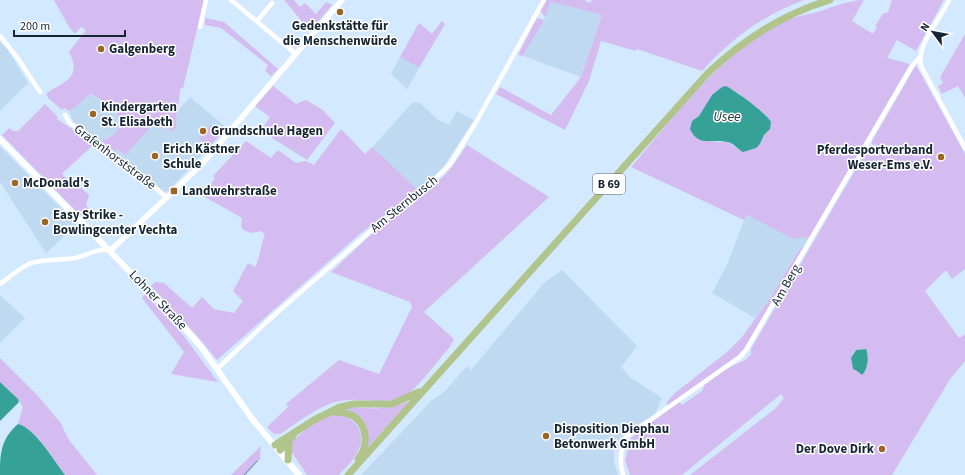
<svg xmlns="http://www.w3.org/2000/svg" width="965" height="475" font-family="'Source Sans 3',sans-serif">
	<style>
		.built { fill: #bfd9f1 }
		.green { fill: #d4bcf0; fill-rule: evenodd }
		.water { fill: #35a197 }
		.lines { fill: none; stroke-linecap: round; stroke-linejoin: round }
		.stream { stroke: #35a197; stroke-width: 1 }
		.minor { stroke: #fff; stroke-width: 4.5 }
		.tertiary { stroke: #fff; stroke-width: 5.5 }
		.secondary { stroke: #fff; stroke-width: 6 }
		.primary { stroke: #b0c48c; stroke-width: 7 }
		.poi-dot { fill: #9d6522; stroke: #fff; stroke-width: 1.5 }
		.labels { text-anchor: middle; dominant-baseline: central; stroke-width: 3; stroke-linejoin: round; paint-order: stroke }
		.shield { fill: #fff; stroke: #5c6670; stroke-width: 1 }
		.shield-label { font-size: 12px; font-weight: bold; fill: #162532 }
		.poi-label { font-size: 13px; font-weight: bold; fill: #162532; stroke: #fff; text-anchor: start }
		.street-label { font-size: 13px; fill: #162532; stroke: #fff }
		.water-label { font-size: 14px; font-style: italic; fill: #243c39; stroke: #fff }
	</style>
	<rect width="100%" height="100%" fill="#d2e9ff"/>
	<path class="built" d="M551,2L602,15L581,77L523,56L544,20Z
		M0,42L8,50L28,83L0,111Z
		M400,57L419,68L407,89L391,74Z
		M90,94L113,109L118,118L119,126L117,132L101,141L73,122L69,111L77,106Z
		M190,97L227,128L168,191L163,192L108,147L156,118L169,121Z
		M419,102L437,119L449,125L457,111L474,120L442,169L418,190L372,148L412,103Z
		M0,146L77,225L46,253L0,182Z
		M746,215L801,237L809,238L804,250L801,247L770,298L755,318L712,293L727,265Z
		M562,270L637,346L621,367L630,377L662,398L655,414L623,433L614,450V462L618,475H361L431,401L444,392L467,366L471,370L544,283Z
		M0,295L25,318L0,343Z"/>
	<path class="green" d="M54,0H204L183,88L180,89C180,103 175,112 176,127L172,132L158,119L125,155L117,149L115,151L101,141C106,139 114,135 117,131C128,116 102,99 90,94L77,106L69,111L64,108L62,110L48,98L46,94C63,81 83,79 69,52L86,30L81,27L75,34L69,27Z
		M284,0H294L300,7L305,3L316,14L326,2L332,5L310,31Z
		M546,0H584L590,3L592,0H804C763,15 731,39 702,71L637,49L636,51L601,41L589,81L565,130L496,94L500,87L551,115L581,77L602,15L551,2L545,17L540,10Z
		M864,0L852,21L873,34L877,27L875,26L883,14L888,12L892,0H944L916,51L897,40L887,58L910,64L809,238L801,237L793,239L747,215L744,220L631,167C676,115 727,44 793,18C802,15 811,14 820,11C833,7 850,0 864,0ZM738,93L767,116L770,129L764,135L760,145L740,150L728,142H710L692,121L699,116L712,95Z
		M205,18L224,22L278,69L271,76L265,71L268,65L221,28L205,25Z
		M537,18L544,20L523,56L518,55Z
		M442,21L445,24L419,68L400,57L419,23L432,34Z
		M965,34V98L958,86L942,94L938,86L943,83L940,77Z
		M916,65L965,154V269L952,279L946,270L925,291L959,338L965,334V361L950,379L892,475H690L776,408L784,398L781,394L682,475H630L625,461L631,438L679,402L682,405L702,391L705,384L724,370L745,360L751,354V349L867,150L879,152L875,144L873,145L872,144V141ZM864,349C867,357 869,369 862,375L857,371L853,369C851,362 850,355 856,350Z
		M273,86L296,104L306,100L323,110L335,123L307,160L261,131L270,117L255,106Z
		M45,104L58,117L57,119L94,144L62,174L66,178H70L89,195L86,205L90,211L85,217L79,214L2,135L9,128L13,131H18Z
		M211,125L221,133L209,148L199,139Z
		M341,129L365,154L372,147L418,190L361,233L217,360L199,338L151,286L155,282L164,283L192,308L202,297L214,309L234,313L243,301L233,291L248,263L255,267C258,264 262,241 265,234L261,231L251,233L243,230L241,226L242,218L203,196L215,178L213,176L246,141L271,158L278,150L296,163L306,161L314,165Z
		M467,145L549,197L424,312L454,339L449,348C440,358 416,390 406,395C385,408 356,394 332,403C316,408 294,425 280,434H274L267,427L288,407L286,404L339,360L379,374L412,307L410,302L331,272L375,231L444,176L452,167Z
		M801,247L804,250L745,348L738,355L667,406V402L675,393L727,352L742,337L770,298Z
		M145,294L183,335L218,382L171,374L184,352L142,298Z
		M0,358L38,396L60,422L69,440L97,475H65C55,461 34,427 18,424L23,407L18,399L0,382Z
		M411,400L367,448C370,425 366,416 343,408C369,407 386,412 411,400Z
		M337,414C356,418 368,434 357,453C353,461 345,468 339,475H307L291,451L293,441C306,428 319,418 337,414Z
		M261,446L260,459L246,475H231Z"/>
	<path class="water" d="M726,86C737,92 765,112 771,122L770,129L764,135L760,144L756,148L743,152C737,149 734,143 727,142C711,138 699,148 690,129L692,121L699,116L712,95L722,87Z
		M866,349C869,356 868,370 862,375L857,371L853,369L851,358L856,350Z
		M0,382L18,399L19,402L0,421Z
		M18,424C34,427 55,462 65,475H0C0,453 1,439 18,424Z"/>
	<g class="lines">
		<path class="stream" d="M244,475L257,461"/>
		<path class="minor" d="M231,0L296,54
			M949,0C941,19 916,45 921,66L965,148
			M257,21L272,3
			M200,27L206,0
			M0,36L19,60L40,92
			M65,115L70,123L146,179L167,198
			M0,284C9,278 18,269 29,264C42,258 60,261 75,258C85,256 98,248 108,250
			M217,369L272,317L373,229L435,179L450,164L475,124L544,0
			M623,475C619,461 620,450 626,437L740,357L746,350L912,66L919,58"/>
		<path class="tertiary" d="M110,251L202,164L342,0"/>
		<path class="secondary" d="M0,139L183,326L202,348L253,420L299,475"/>
		<path class="primary" d="M332,412C338,412 345,412 351,415C368,423 369,446 358,459
			M275,445L314,420L340,407L354,404H392L419,392
			M280,450L293,436
			M288,460L289,443
			M348,475L707,74C743,40 782,14 830,0"/>
	</g>
	<g class="poi-dot">
		<circle cx="340" cy="12" r="4"/>
		<circle cx="101" cy="49" r="4"/>
		<circle cx="93" cy="114" r="4"/>
		<circle cx="203" cy="131" r="4"/>
		<circle cx="155" cy="156" r="4"/>
		<circle cx="941" cy="157" r="4"/>
		<circle cx="15" cy="183" r="4"/>
		<rect x="170" y="187" width="8" height="8" rx="2"/>
		<circle cx="45" cy="222" r="4"/>
		<circle cx="546" cy="436" r="4"/>
		<circle cx="882" cy="449" r="4"/>
	</g>
	<g class="labels">
		<rect class="shield" x="593" y="174" width="32" height="20" rx="3"/>
		<g class="shield-label">
			<text x="609" y="184">B 69</text>
		</g>
		<g class="poi-label">
			<text x="340" y="26" text-anchor="middle">Gedenkstätte für<tspan x="340" dy="15">die Menschenwürde</tspan></text>
			<text x="109" y="49">Galgenberg</text>
			<text x="101" y="107">Kindergarten<tspan x="101" dy="15">St. Elisabeth</tspan></text>
			<text x="211" y="131">Grundschule Hagen</text>
			<text x="163" y="149">Erich Kästner<tspan x="163" dy="15">Schule</tspan></text>
			<text x="933" y="150" text-anchor="end">Pferdesportverband<tspan x="933" dy="15">Weser-Ems e.V.</tspan></text>
			<text x="23" y="183">McDonald's</text>
			<text x="182" y="191">Landwehrstraße</text>
			<text x="53" y="215">Easy Strike -<tspan x="53" dy="15">Bowlingcenter Vechta</tspan></text>
			<text x="554" y="429">Disposition Diephau<tspan x="554" dy="15">Betonwerk GmbH</tspan></text>
			<text x="874" y="449" text-anchor="end">Der Dove Dirk</text>
		</g>
		<g class="street-label">
			<text transform="translate(115 157) rotate(37)">Grafenhorststraße</text>
			<text transform="translate(404 204) rotate(-39)">Am Sternbusch</text>
			<text transform="translate(786 285) rotate(-60)">Am Berg</text>
			<text transform="translate(158 300) rotate(46)">Lohner Straße</text>
		</g>
		<g class="water-label">
			<text x="727" y="117">Usee</text>
		</g>
	</g>
	<g transform="translate(933 32) rotate(302)" stroke="#ffffff" stroke-width="3" paint-order="stroke">
	<path d="M0-3L7 15L0 10L-7 15Z" fill="#162532"/>
	<text y="-6" font-size="11" font-weight="bold" text-anchor="middle" fill="#162532">N</text>
	</g>
	<path d="M14 30v6h111v-6" fill="none" stroke="#162532" stroke-width="2"/>
	<text x="20" y="30" font-size="12" fill="#162532" stroke="#ffffff" stroke-width="3" paint-order="stroke">200 m</text>
</svg>
